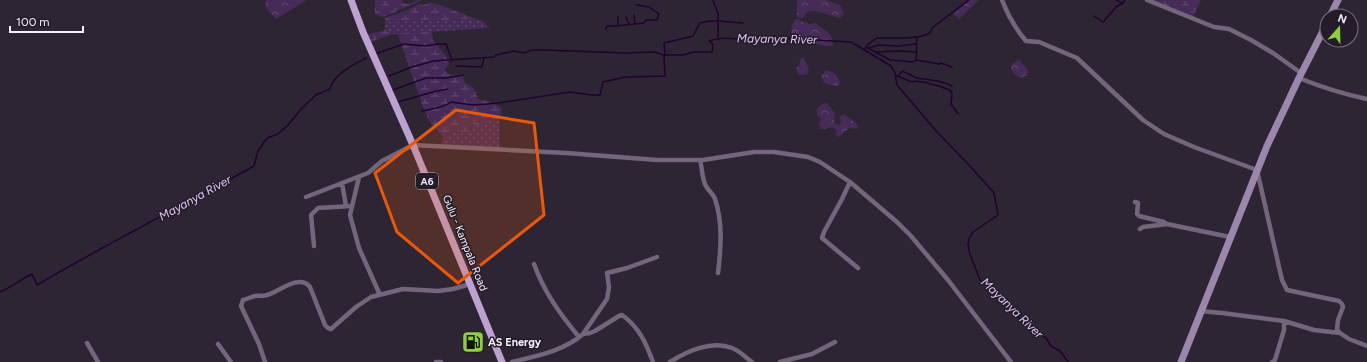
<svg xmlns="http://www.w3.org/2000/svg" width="1367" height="362" font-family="Figtree,sans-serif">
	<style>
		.grass { fill: url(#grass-dots) }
		.forest { fill: url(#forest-crowns) }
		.wetland { fill: url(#wetland-marsh) }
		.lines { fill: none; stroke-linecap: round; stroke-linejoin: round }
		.stream { stroke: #1f022e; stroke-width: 1.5 }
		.street { stroke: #73667c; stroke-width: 4.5 }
		.secondary { stroke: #9c87ac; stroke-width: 7 }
		.primary { stroke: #bda1d0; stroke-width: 7 }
		.marked { fill: #e8590c; fill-opacity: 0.2; stroke: #e8590c; stroke-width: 3; stroke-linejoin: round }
		.labels { text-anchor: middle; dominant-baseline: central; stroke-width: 3; stroke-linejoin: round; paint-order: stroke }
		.shield { fill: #241c2a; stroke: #b6b0bb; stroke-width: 1 }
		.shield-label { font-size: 10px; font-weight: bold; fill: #f5eff9 }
		.street-label { font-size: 11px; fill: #f5eff9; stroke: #241c2a }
		.poi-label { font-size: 11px; font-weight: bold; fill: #f5eff9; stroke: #241c2a; text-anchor: start }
		.water-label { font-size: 12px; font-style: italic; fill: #e1c6f5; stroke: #241c2a }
	</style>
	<defs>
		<pattern id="grass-dots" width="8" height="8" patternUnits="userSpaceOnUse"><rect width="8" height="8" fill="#462a57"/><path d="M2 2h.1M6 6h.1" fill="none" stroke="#614970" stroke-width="1.8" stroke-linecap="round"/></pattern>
		<pattern id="forest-crowns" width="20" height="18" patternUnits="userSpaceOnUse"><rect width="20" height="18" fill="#462a57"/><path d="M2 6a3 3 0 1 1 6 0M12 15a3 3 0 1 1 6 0" fill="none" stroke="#614970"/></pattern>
		<pattern id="wetland-marsh" width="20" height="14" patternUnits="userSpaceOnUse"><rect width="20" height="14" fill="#462a57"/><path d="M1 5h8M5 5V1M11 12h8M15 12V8" fill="none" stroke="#614970"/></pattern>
	</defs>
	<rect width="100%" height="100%" fill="#2e2534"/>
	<path class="grass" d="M476,19L482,21L490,28L394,34L385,30V22Z
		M499,117L500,148L441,146L443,137L457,130H471L472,123L485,119Z"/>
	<path class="forest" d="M266,0H307L276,19L265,7Z
		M797,0H826L840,5L844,14L840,18L815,11L807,12L803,18L797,17Z
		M796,19L809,24L816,23C825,33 833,30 833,46H825L794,38L791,35L792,25Z
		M801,58L804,59L809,69L807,74L799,75L796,69L799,65Z
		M1019,60L1027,69L1028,72L1027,75L1021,78L1015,75L1011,69L1012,64Z
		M826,70L836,74L840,83L837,86L827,84L822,80V75Z
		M827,103L835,113L834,122L839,126L841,122L839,117L844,114L858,125L857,129L849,128L839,137L836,135L837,131L832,127L825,129H820L819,123L821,119L817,115V109L822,104Z"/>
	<path class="wetland" d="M375,0H402L403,3L410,4L417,0H421V1L383,17L375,14Z
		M970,0H979L959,19L953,14Z
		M1150,0H1201L1193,17Z
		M428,2L443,6L476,19L385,22V18L408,10L421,3L422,5L428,4Z
		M385,30L394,34L432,31L433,40L446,56L449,65L444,70L450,75L462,74L465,83L474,88L478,99L488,101L502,108L501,117L485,119L481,127L472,123L469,137L464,136L460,131L457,130L443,137L429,121L423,107L398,35L393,34L370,42L366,35Z"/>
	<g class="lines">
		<path class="stream" d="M1116,0L1123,3L1125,0
			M713,1L718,13V37
			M634,15L635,24
			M1094,16L1103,22L1116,7L1123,3
			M618,17V26
			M626,17L629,24
			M606,29L607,26H616L644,23L646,20H657L659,14L658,13L649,7L637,5
			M866,47L890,60L913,62L916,60L939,64L941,63L952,67
			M868,48L879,45L898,46L916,44
			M865,49L867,45L877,38H908L922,36L930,33L932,28L969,0
			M875,52L899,51L917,52
			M375,54L404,44L425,46L438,44H446L452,60
			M665,55L664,43L693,36L700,23L709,21H718L743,23
			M916,60C917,52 916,45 917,37
			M456,66L482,67L484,58
			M895,75L912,82C918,79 942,87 950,90L952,93L951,104L958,114
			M899,75L902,71C907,73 912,76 917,78C929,80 941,80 952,86
			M389,76L412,67L433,61L494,57L496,55L514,51L524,53L532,50H544L626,53L654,52L664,55H683L694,52H712L713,44L709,41C727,34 745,43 763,37L851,42L891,66L895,73L897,85L937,132L970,166L994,193L998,215L973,232L969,239L968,245L970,254L980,280L995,293L1004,299L1018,317L1027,321L1035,331L1046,338L1051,346L1060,351L1068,362
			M393,90L426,78H446L463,75
			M398,102C415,98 431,91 448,89
			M422,111C432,109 443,108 451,102L474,105L498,103L570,92L592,95H600L603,82L625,77L665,76L664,56
			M0,292C12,287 21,279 32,274L37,285C108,243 182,206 254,166L258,151L267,138L278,134L288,125L302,108L316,95L330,89C334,74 353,65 366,58"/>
		<path class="street" d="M1002,0C1008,16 1015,28 1026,41L1039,42L1077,58L1143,120L1164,134L1194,147L1257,170L1282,280L1287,290L1339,301L1342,304L1343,307L1338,320L1337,330L1340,333
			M1147,0L1214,27L1229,29L1251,40L1273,53L1301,73
			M1299,78C1321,87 1343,94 1367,99
			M700,160C702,167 702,177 705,184C707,190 713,193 715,199C723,223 721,248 718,273
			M359,177L350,215L359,248L380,295
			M850,182L842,199L824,232L822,238L858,268
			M342,183L346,206
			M306,197L368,173L382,161L413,145L566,153L657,160H703L754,152H774L808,157L820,162L850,182L897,222L911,236L948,280L1011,362
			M1135,202L1138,203L1137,214L1139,216L1164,222L1167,224
			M1140,229L1143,227L1167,224L1230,237
			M314,246L311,215L318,208L352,206
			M534,264C544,292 560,314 579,337
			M1201,311L1222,313L1284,321L1314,330L1340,333L1349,339L1367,346
			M583,334L590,333L595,331L619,316L622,315C639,327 646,343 653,362
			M87,343L98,362
			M218,344L231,362
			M265,362L259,344L241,306L243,300C247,299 251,297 255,296C259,295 263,297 267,295C279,292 299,273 310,287L325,325L328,328L331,329L356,307L371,297L403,289L438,291L453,289L470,284
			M436,362H441
			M512,362C536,356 564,351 583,334L607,299L609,287L607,273L627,268L657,257
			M670,362C687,351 712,340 732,348C740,351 745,357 752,362
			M780,362L812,354L835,342
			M1272,362L1275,360L1284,330V321"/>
		<path class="secondary" d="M1330,16L1338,0
			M1181,362L1267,146L1299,78L1327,23"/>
		<path class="primary" d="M351,0L363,32L413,145L502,362"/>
	</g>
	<path class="marked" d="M456,110L534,123L544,215L458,283L397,232L375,173Z"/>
	<defs>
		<g id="fuel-square" transform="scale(1.15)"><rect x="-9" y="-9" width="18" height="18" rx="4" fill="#8ece43" stroke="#241c2a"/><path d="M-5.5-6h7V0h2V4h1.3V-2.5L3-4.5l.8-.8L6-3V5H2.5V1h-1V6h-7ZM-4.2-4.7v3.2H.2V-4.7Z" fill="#111"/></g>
	</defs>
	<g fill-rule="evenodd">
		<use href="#fuel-square" x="473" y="342"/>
	</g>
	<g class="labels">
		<rect class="shield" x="416" y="173" width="22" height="16" rx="3"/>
		<g class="shield-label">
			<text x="427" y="181">A6</text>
		</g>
		<g class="street-label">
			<text transform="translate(465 243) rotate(68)">Gulu - Kampala Road</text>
		</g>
		<g class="poi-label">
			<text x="488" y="342">AS Energy</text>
		</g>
		<g class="water-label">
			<text transform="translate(777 39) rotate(1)">Mayanya River</text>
			<text transform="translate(195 198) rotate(-29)">Mayanya River</text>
			<text transform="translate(1012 308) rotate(44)">Mayanya River</text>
		</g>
	</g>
	<g transform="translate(1339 28) rotate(20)"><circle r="19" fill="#241c2a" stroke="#78707d"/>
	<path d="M0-3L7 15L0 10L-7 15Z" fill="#8ece43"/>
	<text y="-6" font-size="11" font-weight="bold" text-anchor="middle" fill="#f5eff9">N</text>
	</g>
	<path d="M10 26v6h73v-6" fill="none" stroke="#f5eff9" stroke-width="2"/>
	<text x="16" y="26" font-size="12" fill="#f5eff9" stroke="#241c2a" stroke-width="3" paint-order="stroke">100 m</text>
</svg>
